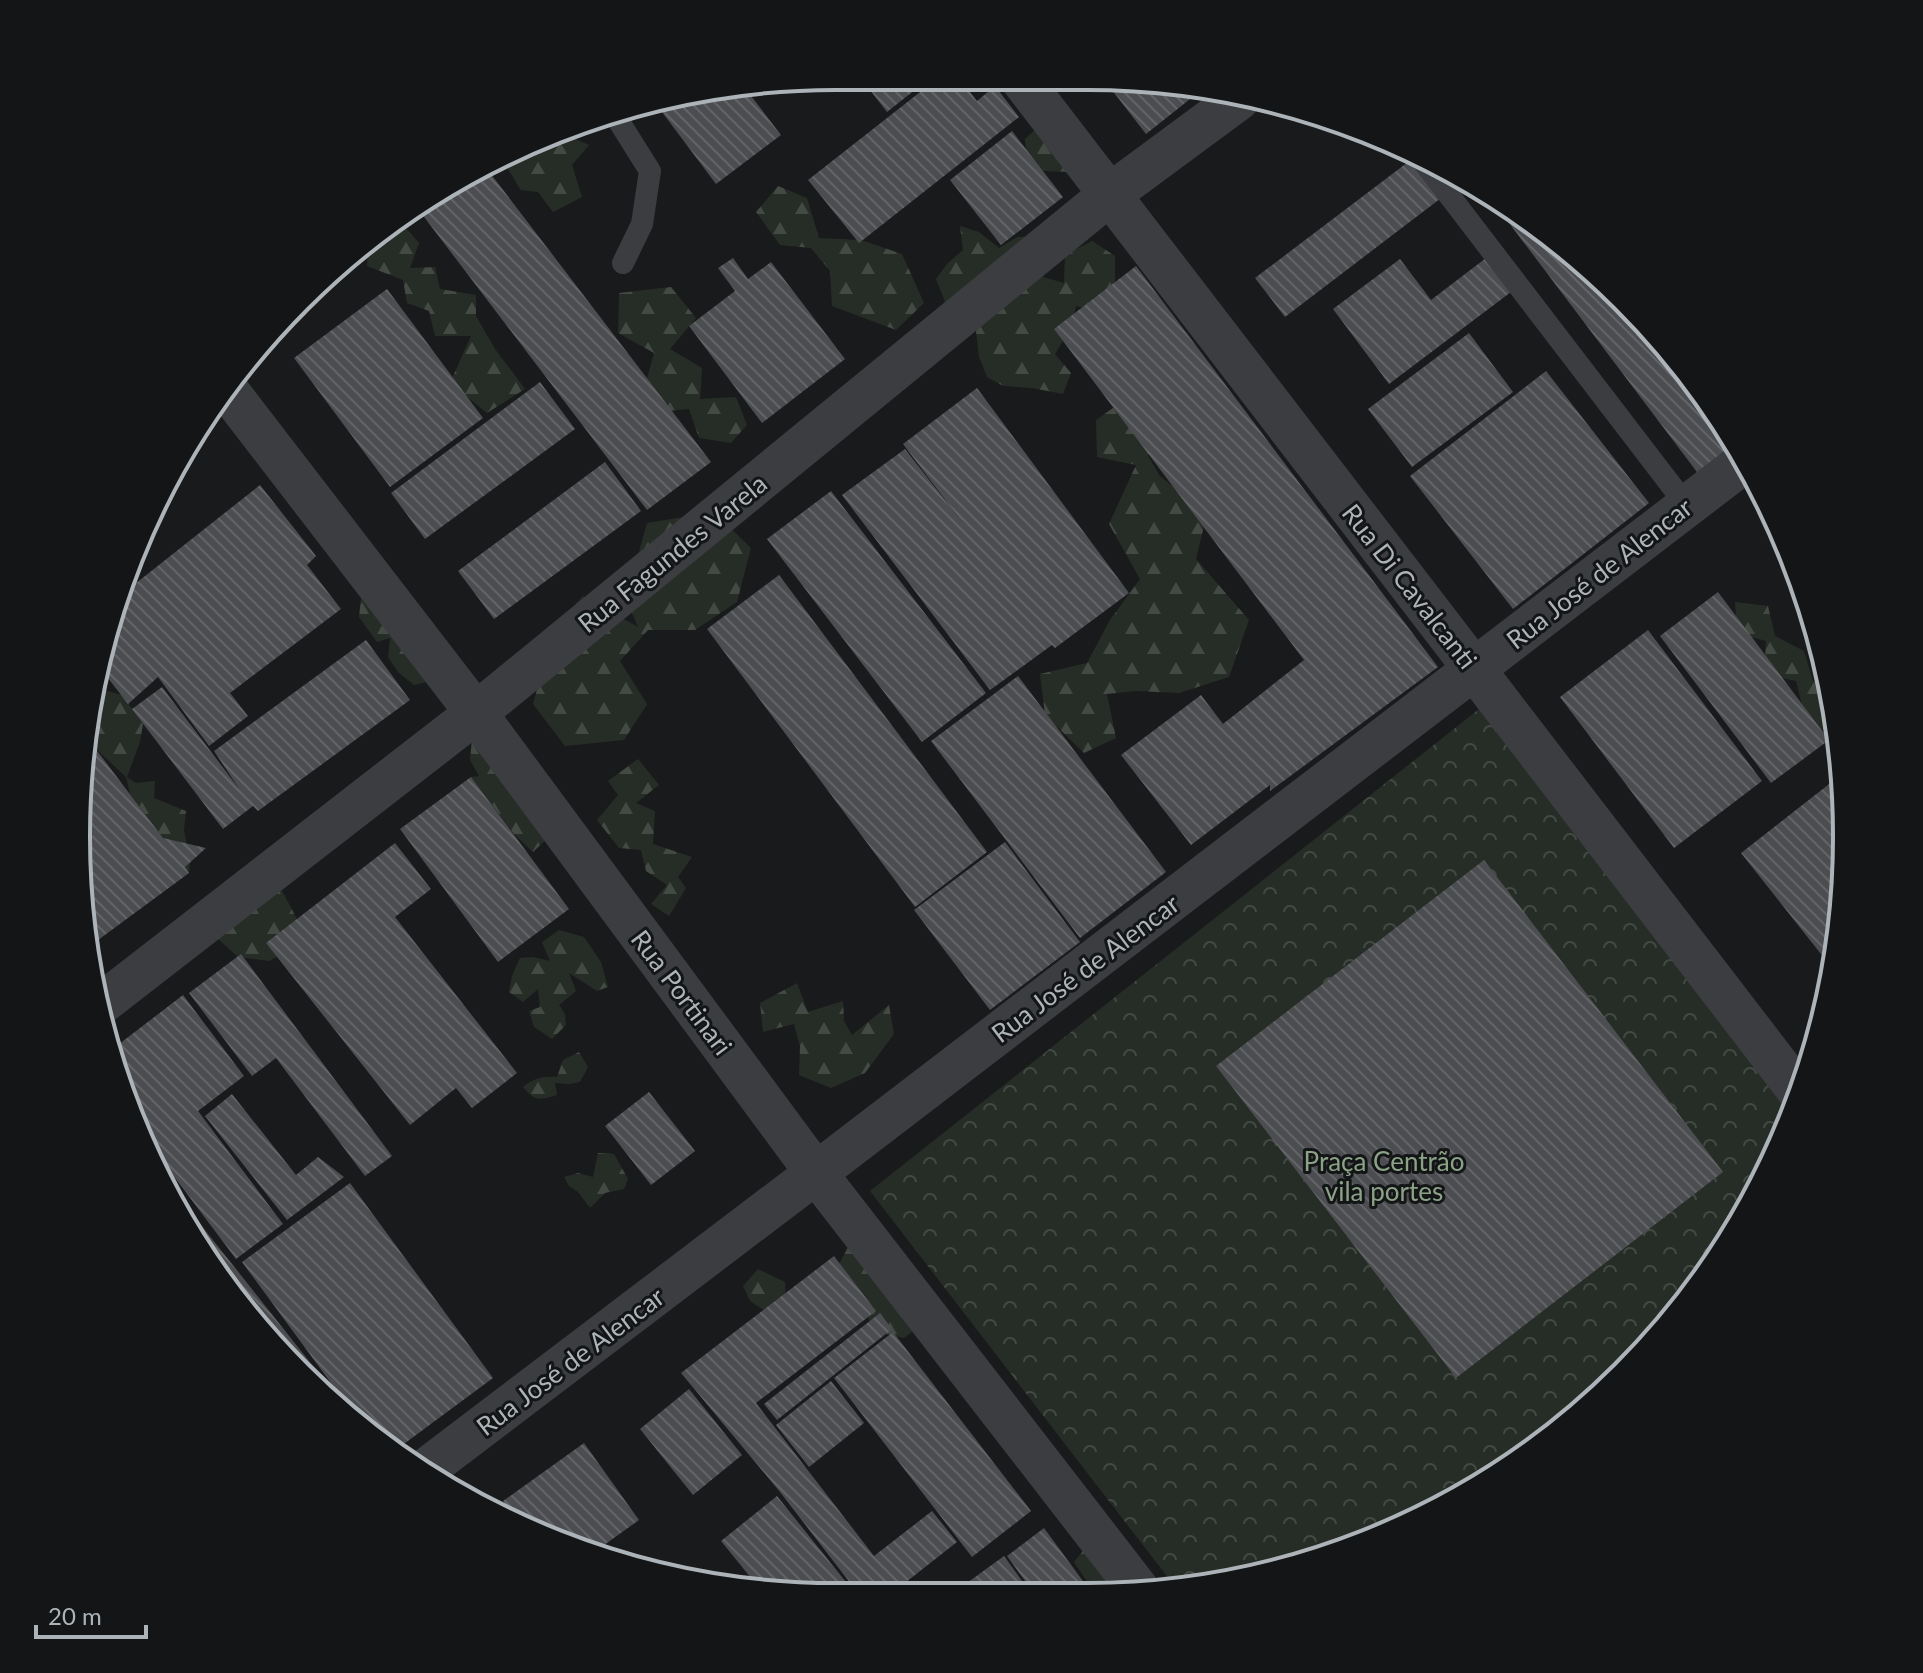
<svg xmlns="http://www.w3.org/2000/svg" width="1923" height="1673" font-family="Lato,sans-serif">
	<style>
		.forest { fill: url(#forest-firs) }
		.park { fill: url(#park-crowns) }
		.building { fill: url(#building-back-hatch) }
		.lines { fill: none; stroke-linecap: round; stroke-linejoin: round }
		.service { stroke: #3b3d40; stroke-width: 22 }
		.minor { stroke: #3b3d40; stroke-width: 42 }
		.labels { text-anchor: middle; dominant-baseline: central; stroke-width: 6; stroke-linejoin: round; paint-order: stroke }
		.street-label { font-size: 26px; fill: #adb4b9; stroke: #141516 }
		.park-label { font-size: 26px; fill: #8ba287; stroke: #141516 }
		.rim { fill: none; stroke: #adb4b9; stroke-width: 4 }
	</style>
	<defs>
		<pattern id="forest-firs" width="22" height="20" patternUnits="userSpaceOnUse" patternTransform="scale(2)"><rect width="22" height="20" fill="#262d26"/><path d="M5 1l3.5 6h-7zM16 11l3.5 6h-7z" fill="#434943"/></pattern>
		<pattern id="park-crowns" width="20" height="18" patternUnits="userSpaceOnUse" patternTransform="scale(2)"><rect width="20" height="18" fill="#262d26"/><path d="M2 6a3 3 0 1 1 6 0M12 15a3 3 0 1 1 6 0" fill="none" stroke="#434943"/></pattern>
		<pattern id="building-back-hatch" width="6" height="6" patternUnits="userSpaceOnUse" patternTransform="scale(2)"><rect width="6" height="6" fill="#4b4d50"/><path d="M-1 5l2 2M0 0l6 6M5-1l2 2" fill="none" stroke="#626467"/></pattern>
	</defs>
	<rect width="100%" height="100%" fill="#191a1b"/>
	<path class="forest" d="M1040,125L1071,172L1043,171L1027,158L1025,139Z
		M560,132L589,145L572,165L582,197L553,212L538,192L521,190L499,155Z
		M778,186L807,198L819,238L861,240L902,254L924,303L896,330L832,306L830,271L811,248L780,245L756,212Z
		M400,221L419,243L410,268L435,267L440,289L476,295V316L495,349L525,389L487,413L450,383L471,336H435L429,311L407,303L403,280L367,266L369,242Z
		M960,226L979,232L999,248L1017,237L1044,236L1046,248L1043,277L1064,283L1065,255L1092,241L1115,256V296L1099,311L1076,306L1072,326L1055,354L1071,373L1063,394L1032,388L1003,386L987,377L979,357L976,331L991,311L945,302L936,279L947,264L963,250Z
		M671,287L696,318L670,349L702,368L700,399L736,397L747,425L731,443L699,438L689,409L658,412L646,382L654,353L618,333L619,293Z
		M1127,398L1160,426L1148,456L1160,476L1207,514L1196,559L1249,620L1229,677L1179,693L1136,691L1107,694L1116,738L1084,753L1045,715L1040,674L1087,663L1110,620L1140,579L1109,524L1136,465L1097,457L1096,420Z
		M714,512L751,548L737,602L695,630H648L620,661L647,704L624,740L565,746L533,704L544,664L562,619L583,596L638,627L626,598L647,523Z
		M361,598L435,680L414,685L398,672L388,657L390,638L377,642L359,617Z
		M1735,602L1768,606L1775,636L1804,651L1813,681L1829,686L1839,729L1808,730L1796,681L1764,674L1766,641L1737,633Z
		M97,683L99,689L122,695L143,724L140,742L127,777L136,783L155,781L154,798L186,811L184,830L190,863L189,873L130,794L126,777L95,748L85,729Z
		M472,739L551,835L533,852L514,834L471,777L479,776L470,760Z
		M638,759L659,785L636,803L655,811L653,844L692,857L678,877L686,888L669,916L651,904L667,885L646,871L641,850L619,848L597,820L618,795L608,781Z
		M278,883L299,923L293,948L269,961L238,957L216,937Z
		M559,930L584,937L601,962L608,987L597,991L569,973L576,991L559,1005L565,1014L566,1025L552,1039L534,1027L529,1011L540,1007L538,989L523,1002L509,992L512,976L520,958L533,957L550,961L542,942Z
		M797,983L808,1012L843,1001L844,1021L852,1035L889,1005L894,1034L865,1073L831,1088L799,1075L800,1046L794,1024L763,1032L760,1003Z
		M579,1052L588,1067L580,1082L570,1084L555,1083L557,1095C540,1100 535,1102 523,1087C534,1078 543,1076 557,1077L563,1060Z
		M598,1153L614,1154L628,1179L624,1189L605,1193L590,1208L578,1192L569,1186L564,1177L578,1173L593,1177Z
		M852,1240L929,1319L904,1338L872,1331L867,1312L833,1275Z
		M758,1269L785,1282L786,1309L777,1319L750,1301L743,1286Z
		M1088,1544L1137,1595L1101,1596V1592L1092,1589L1074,1562Z"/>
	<path class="park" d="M1493,698L1792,1111L1768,1173L1690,1300L1588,1409L1466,1495L1331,1557L1176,1588L870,1191Z"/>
	<path class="building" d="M859,76L896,77L930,78L887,112Z
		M938,78H959L977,101L995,86L1019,117L859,243L808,180Z
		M1105,81L1186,83L1204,88L1146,134Z
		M745,88L781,135L716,184L653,100Z
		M1012,131L1063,197L1001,245L950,180Z
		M1416,156L1445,195L1285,317L1255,278Z
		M484,165L711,462L647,510L418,209Z
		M1488,195L1550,233L1659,335L1745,456L1706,484Z
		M733,258L748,279L771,262L845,359L762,423L689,326L735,291L718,268Z
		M1486,258L1511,292L1389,384L1333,309L1400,259L1431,300Z
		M1136,266L1438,667L1270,791V785L1191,845L1121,755L1201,695L1223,724L1304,660L1054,329Z
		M387,289L483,418L390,487L294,358Z
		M1469,333L1513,392L1412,467L1368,409Z
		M1546,371L1649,503L1513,609L1410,476Z
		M540,382L575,429L425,539L391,493Z
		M977,388L1129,593L1055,648L1052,645L990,690L842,495L905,449L962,522L903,444Z
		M605,462L641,511L494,619L458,571Z
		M260,485L316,556L307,565L341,609L230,693L248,716L209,746L158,677L128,704L101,669L121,595Z
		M831,491L986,693L922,742L767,539Z
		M779,575L987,852L915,907L707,629Z
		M1718,592L1829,740L1771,783L1660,636Z
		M1648,630L1762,781L1674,848L1560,697Z
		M366,640L410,700L258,811L253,806L223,829L132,709L162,687L240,790L214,751Z
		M1018,676L1166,872L1080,938L931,741Z
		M95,748L163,838L206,848L185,867L189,873L90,946L78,887L82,754L84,756Z
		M1842,774L1845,887L1832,968L1741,853Z
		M471,777L569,909L498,962L400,829Z
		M1005,842L1080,942L990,1010L914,910Z
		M395,843L431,889L395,917L517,1073L472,1108L456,1088L410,1125L266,943Z
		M1484,860L1723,1172L1456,1378L1216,1066Z
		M241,954L392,1156L365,1176L276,1058L252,1076L189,993Z
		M183,995L244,1076L198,1111L283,1224L236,1259L139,1130L116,1081L110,1051Z
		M649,1092L695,1151L651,1185L605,1126Z
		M232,1094L296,1175L318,1157L344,1177L287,1220L205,1116Z
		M350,1183L493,1378L393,1452L364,1428L242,1262Z
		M186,1206L355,1419L354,1420L298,1374L178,1217L176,1213Z
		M834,1256L876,1311L756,1403L874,1556L932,1511L957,1542L887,1597H861L780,1492L681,1373Z
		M880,1313L892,1329L777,1420L764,1404Z
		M893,1332L1031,1511L972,1557L834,1378Z
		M831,1381L864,1423L809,1467L776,1425Z
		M689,1389L742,1455L693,1495L640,1429Z
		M584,1443L639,1520L600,1548L607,1558L546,1539L520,1526L503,1501Z
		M777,1496L858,1597H836L760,1589L721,1541Z
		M1044,1528L1094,1596H1036L1007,1556Z
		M1004,1556L1033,1596H949Z"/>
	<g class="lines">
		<path class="service" d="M613,112L650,171L642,224L623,263
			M1416,152L1687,506"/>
		<path class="minor" d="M1021,79L1799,1092
			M225,387L476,713L816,1173L1142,1594
			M101,1004L476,713L1109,195L1239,99
			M421,1473L816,1173L1747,460"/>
	</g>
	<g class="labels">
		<g class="street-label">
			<text transform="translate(672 553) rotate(-39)">Rua Fagundes Varela</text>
			<text transform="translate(1599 573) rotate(-38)">Rua José de Alencar</text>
			<text transform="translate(1410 586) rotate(52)">Rua Di Cavalcanti</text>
			<text transform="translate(1085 968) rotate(-37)">Rua José de Alencar</text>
			<text transform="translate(682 992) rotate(53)">Rua Portinari</text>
			<text transform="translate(570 1361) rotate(-37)">Rua José de Alencar</text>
		</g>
		<g class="park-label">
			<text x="1384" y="1161">Praça Centrão<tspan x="1384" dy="30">vila portes</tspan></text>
		</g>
	</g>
	<path d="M0 0H1923V1673H0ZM836 90H1087A746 746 0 0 1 1833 836V837A746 746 0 0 1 1087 1583H836A746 746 0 0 1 90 837V836A746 746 0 0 1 836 90Z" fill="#141516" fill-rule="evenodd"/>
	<path class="rim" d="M836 90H1087A746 746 0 0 1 1833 836V837A746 746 0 0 1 1087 1583H836A746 746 0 0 1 90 837V836A746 746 0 0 1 836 90Z"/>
	<path d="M36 1625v12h110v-12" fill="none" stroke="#adb4b9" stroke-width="4"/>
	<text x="48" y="1625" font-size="24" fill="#adb4b9" stroke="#141516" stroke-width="6" paint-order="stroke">20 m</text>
</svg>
